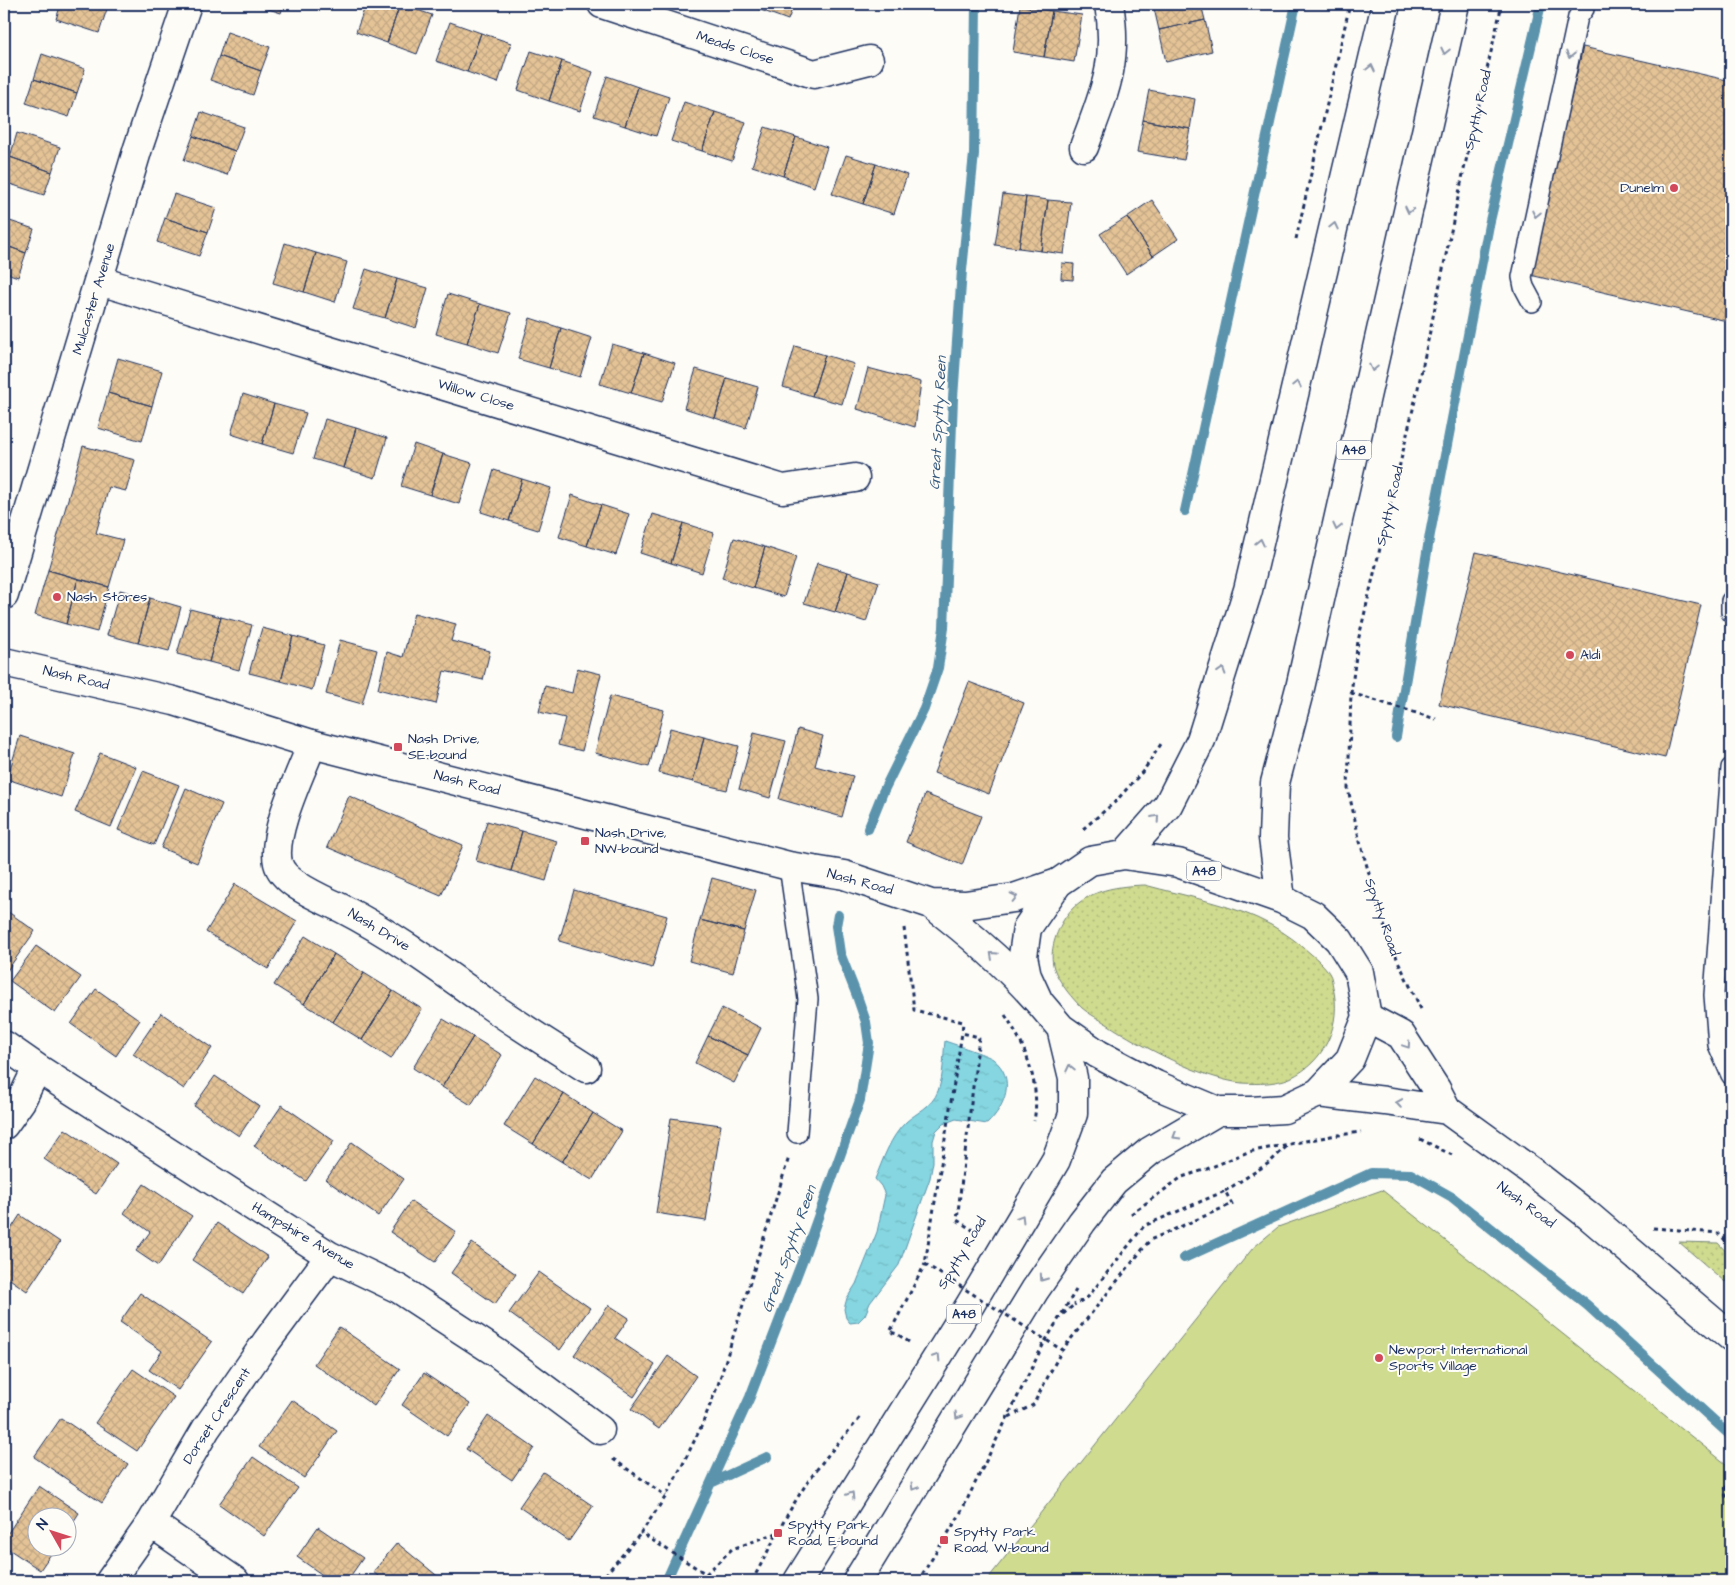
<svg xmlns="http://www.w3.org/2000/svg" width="1735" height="1585" font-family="'Architects Daughter',sans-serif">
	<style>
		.grass { fill: url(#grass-dots); stroke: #758576 }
		.pitch { fill: #cfdb8e; stroke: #758576 }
		.water { fill: url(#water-ripples); stroke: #5b93ac }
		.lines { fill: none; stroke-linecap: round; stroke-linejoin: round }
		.stream { stroke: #5b93ac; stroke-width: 10 }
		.building { fill: url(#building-cross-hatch); stroke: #1b2f5e }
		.lane-casing { stroke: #1b2f5e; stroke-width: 22 }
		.street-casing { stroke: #1b2f5e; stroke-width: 31 }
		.secondary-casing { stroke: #1b2f5e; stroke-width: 31 }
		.primary-casing { stroke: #1b2f5e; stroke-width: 31 }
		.path { stroke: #1b2f5e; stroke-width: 3; stroke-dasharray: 4 4; stroke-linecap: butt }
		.lane { stroke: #fdfcf7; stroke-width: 19 }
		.street { stroke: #fdfcf7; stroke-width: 28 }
		.secondary { stroke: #fdfcf7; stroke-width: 28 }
		.primary { stroke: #fdfcf7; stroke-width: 28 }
		.path-bridge { stroke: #1b2f5e; stroke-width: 3; stroke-dasharray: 4 4; stroke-linecap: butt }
		.oneway { stroke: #8c96aa }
		.poi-dot { fill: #d1495b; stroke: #fdfcf7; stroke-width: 2 }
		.labels { text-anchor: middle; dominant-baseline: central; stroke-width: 4; stroke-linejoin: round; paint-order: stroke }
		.shield { fill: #fdfcf7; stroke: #5f6c8c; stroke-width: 1 }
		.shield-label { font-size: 12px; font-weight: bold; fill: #1b2f5e }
		.street-label { font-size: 14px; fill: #1b2f5e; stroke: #fdfcf7 }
		.poi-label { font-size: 14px; fill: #1b2f5e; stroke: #fdfcf7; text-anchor: start }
		.water-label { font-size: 15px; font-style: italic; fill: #36597e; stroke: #fdfcf7 }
	</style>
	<defs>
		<pattern id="grass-dots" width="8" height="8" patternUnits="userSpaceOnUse" patternTransform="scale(1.25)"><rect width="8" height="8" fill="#cfdb8e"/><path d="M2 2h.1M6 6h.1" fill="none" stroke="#b1bc7d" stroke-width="1.8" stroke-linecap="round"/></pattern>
		<pattern id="water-ripples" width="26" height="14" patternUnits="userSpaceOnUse" patternTransform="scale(1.25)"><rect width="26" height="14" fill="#85d6e0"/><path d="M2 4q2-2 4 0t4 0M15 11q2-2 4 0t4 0" fill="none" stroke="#72b8c3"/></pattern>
		<pattern id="building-cross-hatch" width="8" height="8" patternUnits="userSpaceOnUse" patternTransform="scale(1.25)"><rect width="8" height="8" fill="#e4c396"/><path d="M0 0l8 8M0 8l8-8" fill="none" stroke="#c3a884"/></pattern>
	</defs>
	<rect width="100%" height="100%" fill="#fdfcf7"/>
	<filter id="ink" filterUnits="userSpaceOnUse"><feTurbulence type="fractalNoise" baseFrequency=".02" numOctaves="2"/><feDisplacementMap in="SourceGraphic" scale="10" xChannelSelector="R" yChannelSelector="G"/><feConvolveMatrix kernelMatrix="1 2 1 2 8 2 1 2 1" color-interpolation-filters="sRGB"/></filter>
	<g filter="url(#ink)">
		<path class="grass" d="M1145,885C1185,896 1235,905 1271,925C1285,933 1299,943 1311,954C1317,959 1325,966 1329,973C1332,977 1332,983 1333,987C1342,1024 1325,1062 1290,1078C1275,1084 1258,1084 1242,1083C1202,1079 1141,1046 1107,1024C1099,1019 1089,1014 1082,1008C1072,998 1061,985 1055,971C1048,955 1055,935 1063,921C1081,891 1113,886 1145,885Z
			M1679,1242L1718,1243L1731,1257V1275L1725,1282Z"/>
		<path class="pitch" d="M1382,1190L1731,1468V1581H986L1253,1248L1278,1227Z"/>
		<path class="water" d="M945,1041C956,1045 985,1054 993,1059C1017,1078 1005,1107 987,1124L956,1119L943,1124L936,1131L933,1141V1162L930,1178L899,1265L870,1303L865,1315L858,1322L850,1323L846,1318L844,1309L847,1298L856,1284L877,1232L885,1195L881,1186L875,1179C883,1160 890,1137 906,1122C917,1112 932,1107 938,1091C944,1075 943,1058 945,1041Z"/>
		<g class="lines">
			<path class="stream" d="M1185,511L1296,4
				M1396,737L1430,534L1489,225L1541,4
				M868,829L883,792L924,709L938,668L944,628L953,398L962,270L974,154L976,4
				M1184,1258L1371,1173L1411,1174L1452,1197L1587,1305L1731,1436
				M713,1482L767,1457
				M666,1581L750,1397L803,1259L860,1100L869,1043L866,1022L857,996L840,953L836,926L838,915"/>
		</g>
		<path class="building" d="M61,4H92L107,9L99,33L56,19Z
			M253,4H284L281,13Z
			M366,4H400L387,43L356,32Z
			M400,4L432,15L417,54L387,43Z
			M760,4H794L788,20L758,9Z
			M1153,4H1201L1205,20L1159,30Z
			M1020,6L1052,11L1044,57L1013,52Z
			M1052,11L1082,15L1074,62L1044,57Z
			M1205,20L1212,51L1166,62L1159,30Z
			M450,22L481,33L467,72L436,61Z
			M227,32L270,47L261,71L219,56Z
			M481,33L511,43L498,83L467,72Z
			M1583,47L1731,81V322L1530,275Z
			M531,51L562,61L549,101L518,90Z
			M42,54L85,69L77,93L34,79Z
			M219,56L261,71L253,95L210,80Z
			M562,61L593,72L580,111L549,101Z
			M607,76L638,87L625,126L594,116Z
			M34,79L77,93L69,117L26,103Z
			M638,87L669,97L656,136L625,126Z
			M1149,90L1195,99L1190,129L1143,120Z
			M684,102L715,112L702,151L671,141Z
			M201,112L244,127L235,151L193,136Z
			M715,112L746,122L732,161L702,151Z
			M1143,120L1190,129L1184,160L1137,152Z
			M765,127L796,137L783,176L752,166Z
			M17,133L60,147L52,172L10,157Z
			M193,136L235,151L227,175L184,160Z
			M796,137L827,147L814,187L783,176Z
			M846,155L876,164L863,204L832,194Z
			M10,157L52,172L44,195L4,182V174Z
			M876,164L907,175L894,214L863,204Z
			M174,194L216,208L208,232L165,218Z
			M1003,194L1026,197L1019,248L995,245Z
			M1026,197L1048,200L1041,251L1019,248Z
			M1048,200L1071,202L1064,254L1041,251Z
			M1152,200L1178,239L1153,256L1127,217Z
			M1127,217L1153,256L1126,274L1100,234Z
			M165,218L208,232L199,256L157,242Z
			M4,219L34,229L26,253L4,245Z
			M285,243L316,253L304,292L273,283Z
			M4,245L26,253L18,277L4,272Z
			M316,253L347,262L335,302L304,292Z
			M1062,263L1074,264L1073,280L1061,279Z
			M366,269L397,279L385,318L353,309Z
			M397,279L428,288L416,328L385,318Z
			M448,294L480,304L467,343L436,334Z
			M480,304L511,313L498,353L467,343Z
			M530,318L561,328L549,368L518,359Z
			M561,328L592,338L580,377L549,368Z
			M612,344L644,353L631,393L600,384Z
			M795,346L825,355L812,396L783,387Z
			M644,353L675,363L662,402L631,393Z
			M825,355L854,364L842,404L812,396Z
			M118,358L162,371L152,406L108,393Z
			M868,368L921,382L915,427L857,409Z
			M696,369L727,378L715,418L684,408Z
			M727,378L758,387L746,428L715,418Z
			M108,393L152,406L142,441L98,428Z
			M243,394L274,404L262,444L231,434Z
			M274,404L306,413L293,453L262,444Z
			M325,419L356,428L344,468L313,459Z
			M356,428L387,438L375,478L344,468Z
			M414,444L443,454L430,495L401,486Z
			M83,446L135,460L126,491L109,487L96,533L123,540L109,587L48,570Z
			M443,454L472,463L459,504L430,495Z
			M494,470L522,479L509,521L481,512Z
			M522,479L551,488L538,530L509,521Z
			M572,495L601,505L587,546L559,537Z
			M601,505L629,514L616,555L587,546Z
			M653,514L683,523L671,563L640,553Z
			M683,523L714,533L702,573L671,563Z
			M734,538L765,547L753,588L722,578Z
			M765,547L796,557L784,597L753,588Z
			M1476,552L1701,605L1665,758L1439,704Z
			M817,563L848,572L835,612L804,603Z
			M48,570L78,579L66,624L35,615Z
			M848,572L879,582L866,622L835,612Z
			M78,579L109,587L97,632L66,624Z
			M120,590L150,598L138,643L107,635Z
			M150,598L181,607L169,651L138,643Z
			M190,609L221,617L209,662L177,654Z
			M414,613L456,624L451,641L490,651L483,680L444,671L436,704L378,689L387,652L403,657Z
			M221,617L252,625L239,670L209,662Z
			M262,628L293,636L281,681L249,673Z
			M293,636L324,645L312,690L281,681Z
			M340,640L377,650L362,704L326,694Z
			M577,668L601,674L582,751L558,745L565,718L539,712L545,686L572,693Z
			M969,682L1024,703L989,794L934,773Z
			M610,696L664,710L649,767L595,753Z
			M670,728L704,737L693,782L659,773Z
			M798,729L823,736L815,766L853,776L842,817L779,799Z
			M754,733L786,741L770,798L739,789Z
			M20,736L75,754L61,797L7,779Z
			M704,737L739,746L727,790L693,782Z
			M100,753L136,767L111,827L75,812Z
			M143,771L179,785L154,845L118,830Z
			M186,788L222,804L197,863L161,848Z
			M925,794L981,816L962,865L906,842Z
			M349,796L463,845L441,896L327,847Z
			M487,821L522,831L511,871L476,861Z
			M522,831L557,841L546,881L511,871Z
			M712,878L756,890L744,931L700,920Z
			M235,884L297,921L268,969L206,932Z
			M574,890L667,916L652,968L559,941Z
			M4,909L35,931L4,975Z
			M700,920L744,931L733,973L689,961Z
			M305,936L334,954L304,1004L274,985Z
			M36,946L81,977L55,1013L10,981Z
			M334,954L364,973L333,1022L304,1004Z
			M364,973L393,991L362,1040L333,1022Z
			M96,989L140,1020L116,1056L71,1024Z
			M393,991L422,1009L391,1059L362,1040Z
			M722,1008L761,1028L748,1055L708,1036Z
			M161,1013L212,1048L184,1089L133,1054Z
			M443,1019L473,1037L442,1087L413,1068Z
			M708,1036L748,1055L734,1083L695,1063Z
			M473,1037L502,1055L471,1105L442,1087Z
			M215,1076L259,1106L239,1136L194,1106Z
			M535,1076L564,1094L533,1144L504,1126Z
			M564,1094L593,1113L562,1162L533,1144Z
			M282,1105L334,1141L306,1181L254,1146Z
			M593,1113L622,1131L592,1180L562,1162Z
			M671,1118L721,1125L706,1221L656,1213Z
			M65,1129L117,1164L96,1194L44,1159Z
			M352,1142L404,1179L378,1216L326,1180Z
			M144,1184L192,1216L158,1266L136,1251L150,1232L124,1213Z
			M411,1201L456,1232L435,1262L390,1232Z
			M20,1215L60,1242L27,1291L4,1275V1240Z
			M217,1223L268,1257L243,1294L192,1260Z
			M472,1243L516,1274L495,1304L451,1273Z
			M539,1272L590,1308L560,1350L509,1313Z
			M140,1293L212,1342L178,1390L149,1370L162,1351L120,1322Z
			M609,1305L629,1318L615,1338L655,1365L634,1397L574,1355Z
			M339,1327L400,1369L374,1406L314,1364Z
			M668,1356L696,1376L659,1429L631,1409Z
			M133,1369L174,1397L137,1451L95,1423Z
			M424,1373L470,1404L447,1436L402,1405Z
			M292,1400L337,1431L304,1478L259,1447Z
			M488,1416L534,1448L512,1480L466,1449Z
			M61,1418L128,1464L102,1503L34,1457Z
			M253,1457L298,1488L264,1536L219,1504Z
			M543,1472L593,1506L569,1541L519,1507Z
			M39,1486L79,1513L68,1530V1518H38V1548H55L40,1570L4,1546V1539Z
			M318,1527L363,1558L347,1581H331L297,1557Z
			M397,1543L441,1579L440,1581H384L373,1572Z"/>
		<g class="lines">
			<g class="lane-casing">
				<path id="lane" d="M1532,302L1524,287L1522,277L1578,17L1584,9
					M1731,601V612
					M1731,768L1714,995L1718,1045L1731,1075
					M789,866L808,999L797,1133"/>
			</g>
			<g class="street-casing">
				<path id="street" d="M602,4L814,74L869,60
					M1084,147C1104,93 1119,63 1109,4
					M100,281L783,489L855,478
					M4,595L138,148L187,4
					M312,744C301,773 271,833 278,863C283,884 323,899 341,908C392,934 438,968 484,1001C517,1025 552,1046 586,1068
					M4,1045L37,1068L330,1256L399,1289L497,1353L600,1430
					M4,1125L21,1101L37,1068
					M151,1523L235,1581
					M110,1581L151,1523L206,1429L267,1341L330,1256"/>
			</g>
			<g class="secondary-casing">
				<path id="secondary" d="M4,662L174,701L312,744L789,866L844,875L931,904L965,905L1014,898L1058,883
					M931,904C969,933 1005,964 1037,1000
					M1367,1017L1401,1035L1436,1089L1447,1110
					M1318,1093L1385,1101L1447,1110L1534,1173L1589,1216L1731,1337"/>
			</g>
			<g class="primary-casing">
				<path id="primary" d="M1124,855L1178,863L1281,899L1313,915L1339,940L1359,972L1367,1017L1350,1059L1318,1093L1284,1109L1251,1111H1218L1156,1085L1098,1054L1061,1028L1039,1002L1027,976L1023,956L1027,928L1058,883L1090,861Z
					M1124,855L1168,805L1201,740L1248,590L1386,4
					M1281,899L1273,838L1275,783L1300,688L1455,4
					M798,1581L970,1305L1056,1160L1073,1114V1078L1061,1028
					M857,1581L1035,1290L1082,1222L1114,1181L1150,1151L1218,1111"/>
			</g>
			<path class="path" d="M1296,239L1350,4
				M1351,693L1436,719
				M1083,829L1115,802L1144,770L1161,744
				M904,928L914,1010L963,1022L962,1033
				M1421,1009L1398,961L1382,920L1359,838L1348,789L1351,693L1358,641L1418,388L1463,174L1502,4
				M1005,1015C1025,1044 1041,1085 1034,1121
				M1420,1139L1452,1155
				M1225,1191L1269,1163L1287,1146
				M1131,1214L1182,1177L1207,1169L1248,1152L1331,1136L1361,1132
				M1653,1228L1718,1233L1731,1246
				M1063,1314L1074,1305
				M909,1342L897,1334L890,1332L925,1264
				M1009,1417L1033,1405L1062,1350
				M613,1459L666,1496
				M1731,1479C1724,1488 1723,1496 1731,1505
				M777,1533L732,1549L706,1574L641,1533L666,1496L683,1464L702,1425L718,1385L789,1157
				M600,1581L641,1533
				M752,1581C770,1548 786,1514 807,1483C823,1460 842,1438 861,1417
				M918,1581L959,1516L1043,1345L1076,1290"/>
			<use href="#lane" class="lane"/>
			<use href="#street" class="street"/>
			<use href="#secondary" class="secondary"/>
			<use href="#primary" class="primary"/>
			<path class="path-bridge" d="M974,1231L957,1220L979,1037L962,1033L925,1264L1062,1350L1150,1240L1232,1204L1225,1191L1144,1226L1088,1297L1074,1305"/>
		</g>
		<defs><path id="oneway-chevron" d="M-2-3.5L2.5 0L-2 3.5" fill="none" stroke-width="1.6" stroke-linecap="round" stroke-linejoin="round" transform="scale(1.25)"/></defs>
		<g class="oneway">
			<use href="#oneway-chevron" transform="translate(1445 51) rotate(103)"/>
			<use href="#oneway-chevron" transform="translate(1570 55) rotate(102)"/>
			<use href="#oneway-chevron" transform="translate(1371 68) rotate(-77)"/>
			<use href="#oneway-chevron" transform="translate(1409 210) rotate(103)"/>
			<use href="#oneway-chevron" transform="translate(1536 214) rotate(102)"/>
			<use href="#oneway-chevron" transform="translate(1334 226) rotate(-77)"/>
			<use href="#oneway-chevron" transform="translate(1373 368) rotate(103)"/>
			<use href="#oneway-chevron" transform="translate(1297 384) rotate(-77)"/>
			<use href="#oneway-chevron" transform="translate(1337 527) rotate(103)"/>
			<use href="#oneway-chevron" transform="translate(1260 542) rotate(-77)"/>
			<use href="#oneway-chevron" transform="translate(1222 671) rotate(-73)"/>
			<use href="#oneway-chevron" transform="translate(1156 818) rotate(-49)"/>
			<use href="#oneway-chevron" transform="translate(1014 897) rotate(-13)"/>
			<use href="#oneway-chevron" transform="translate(993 955) rotate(-138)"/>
			<use href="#oneway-chevron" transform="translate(1407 1045) rotate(56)"/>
			<use href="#oneway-chevron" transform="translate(1070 1068) rotate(-103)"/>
			<use href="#oneway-chevron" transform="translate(1399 1103) rotate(-171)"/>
			<use href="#oneway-chevron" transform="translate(1176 1136) rotate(149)"/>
			<use href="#oneway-chevron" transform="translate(1021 1218) rotate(-59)"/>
			<use href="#oneway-chevron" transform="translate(1043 1278) rotate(125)"/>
			<use href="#oneway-chevron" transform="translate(937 1357) rotate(-58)"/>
			<use href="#oneway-chevron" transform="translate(958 1416) rotate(122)"/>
			<use href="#oneway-chevron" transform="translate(914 1487) rotate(121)"/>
			<use href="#oneway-chevron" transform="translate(851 1495) rotate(-58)"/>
		</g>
	</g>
	<g class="poi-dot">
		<circle cx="1674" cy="188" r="5"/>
		<circle cx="57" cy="597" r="5"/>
		<circle cx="1570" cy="655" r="5"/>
		<rect x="393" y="742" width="10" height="10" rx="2.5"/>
		<rect x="580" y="836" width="10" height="10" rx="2.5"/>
		<circle cx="1379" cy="1358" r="5"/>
		<rect x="773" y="1528" width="10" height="10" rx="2.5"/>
		<rect x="939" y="1535" width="10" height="10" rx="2.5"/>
	</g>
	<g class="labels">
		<g class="shield">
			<rect x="1336.5" y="440.5" width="35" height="19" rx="4"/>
			<rect x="1186.5" y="861.5" width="35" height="19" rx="4"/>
			<rect x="946.5" y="1304.5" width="35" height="19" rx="4"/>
		</g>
		<g class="shield-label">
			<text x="1354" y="450">A48</text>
			<text x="1204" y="871">A48</text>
			<text x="964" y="1314">A48</text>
		</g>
		<g class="street-label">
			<text transform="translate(735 48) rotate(18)">Meads Close</text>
			<text transform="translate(1478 110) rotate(-77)">Spytty Road</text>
			<text transform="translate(94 299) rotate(-73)">Mulcaster Avenue</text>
			<text transform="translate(476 395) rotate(17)">Willow Close</text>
			<text transform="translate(1390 506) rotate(-77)">Spytty Road</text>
			<text transform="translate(76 678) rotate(13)">Nash Road</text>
			<text transform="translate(467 783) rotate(14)">Nash Road</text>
			<text transform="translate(860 882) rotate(15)">Nash Road</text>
			<text transform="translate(1382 917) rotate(71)">Spytty Road</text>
			<text transform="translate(379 930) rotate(31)">Nash Drive</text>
			<text transform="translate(1526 1205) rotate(36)">Nash Road</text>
			<text transform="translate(303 1236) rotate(31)">Hampshire Avenue</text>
			<text transform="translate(962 1253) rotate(-59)">Spytty Road</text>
			<text transform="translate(217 1416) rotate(-57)">Dorset Crescent</text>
		</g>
		<g class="poi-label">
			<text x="1664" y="188" text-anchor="end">Dunelm</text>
			<text x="67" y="597">Nash Stores</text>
			<text x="1580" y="655">Aldi</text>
			<text x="408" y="739">Nash Drive,<tspan x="408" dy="16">SE-bound</tspan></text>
			<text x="595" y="833">Nash Drive,<tspan x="595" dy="16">NW-bound</tspan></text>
			<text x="1389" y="1350">Newport International<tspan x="1389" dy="16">Sports Village</tspan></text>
			<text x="788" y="1525">Spytty Park<tspan x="788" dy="16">Road, E-bound</tspan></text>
			<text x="954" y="1532">Spytty Park<tspan x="954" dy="16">Road, W-bound</tspan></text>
		</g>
		<g class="water-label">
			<text transform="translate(938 423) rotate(-87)">Great Spytty Reen</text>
			<text transform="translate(789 1249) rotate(-70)">Great Spytty Reen</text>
		</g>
	</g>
	<rect width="1735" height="1585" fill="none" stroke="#fdfcf7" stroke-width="20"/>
	<rect x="10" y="10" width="1715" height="1565" fill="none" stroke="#1b2f5e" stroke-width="2" filter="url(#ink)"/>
	<g transform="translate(52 1532) rotate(309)"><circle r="24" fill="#fdfcf7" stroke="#a3aaba"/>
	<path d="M0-4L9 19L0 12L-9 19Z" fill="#d1495b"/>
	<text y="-8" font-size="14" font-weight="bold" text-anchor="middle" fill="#1b2f5e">N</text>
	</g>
</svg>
